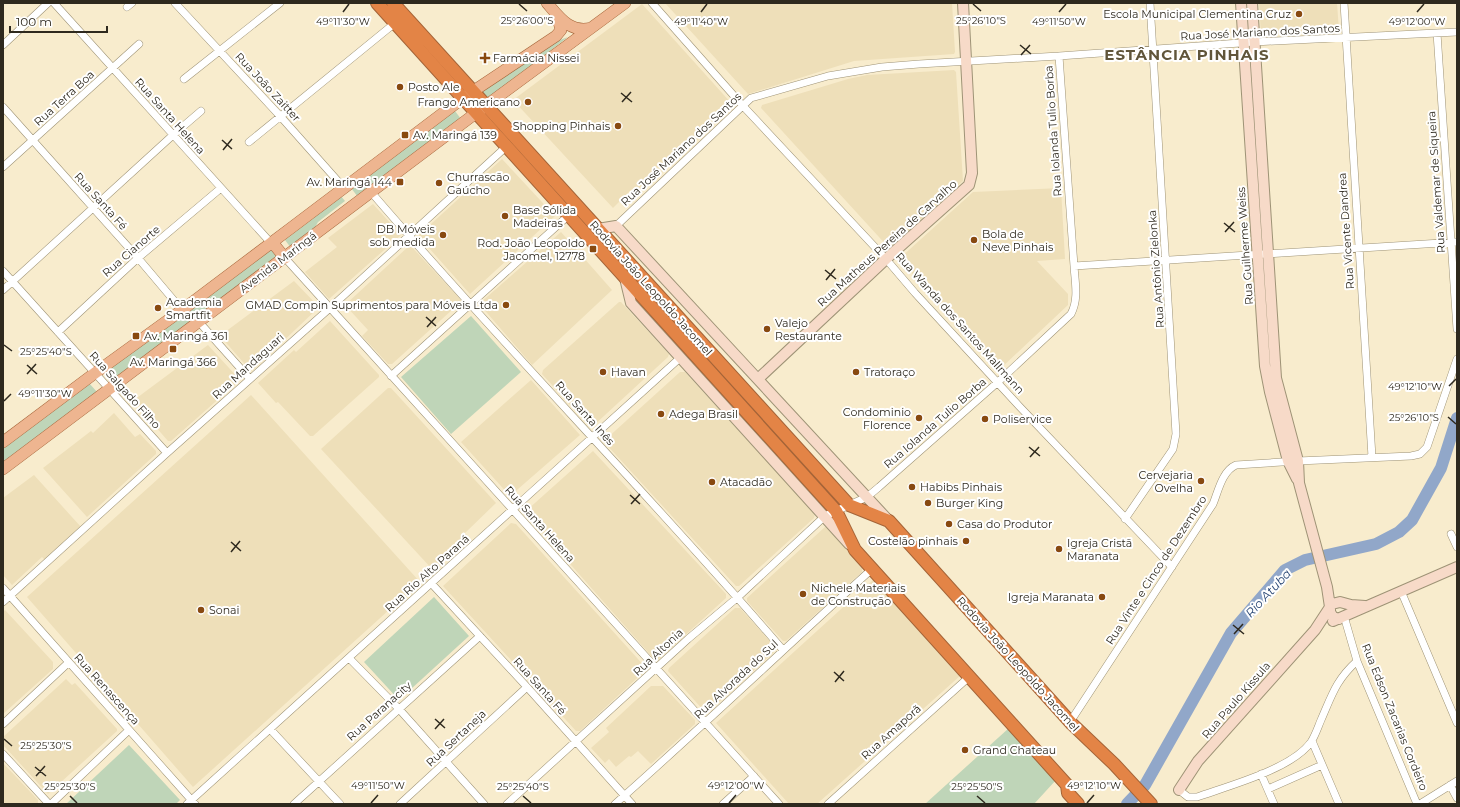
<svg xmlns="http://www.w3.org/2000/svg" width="1460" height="807" font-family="Montserrat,sans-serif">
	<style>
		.built { fill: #eedfb9 }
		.green { fill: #bfd5b8 }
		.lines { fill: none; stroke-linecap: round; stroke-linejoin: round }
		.river { stroke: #91a7c9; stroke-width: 12 }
		.street-casing { stroke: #9e9376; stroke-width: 8 }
		.secondary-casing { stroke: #9e9376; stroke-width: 12 }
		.primary-casing { stroke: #a46438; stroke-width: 12 }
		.highway-casing { stroke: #a46438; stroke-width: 14 }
		.street { stroke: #fff; stroke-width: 7 }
		.secondary { stroke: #f7dac8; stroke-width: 10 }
		.primary { stroke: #eeb590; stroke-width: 11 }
		.highway { stroke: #e38446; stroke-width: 12 }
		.ticks { fill: none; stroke: #2e291e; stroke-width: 1.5 }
		.poi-dot { fill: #884910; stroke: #fff; stroke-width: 1.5 }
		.labels { text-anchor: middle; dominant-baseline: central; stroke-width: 4; stroke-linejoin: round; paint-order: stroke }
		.poi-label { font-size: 11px; fill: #2e291e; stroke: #fff; text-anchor: start }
		.street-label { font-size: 11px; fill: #2e291e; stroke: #fff }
		.water-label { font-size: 12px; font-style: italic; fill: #274573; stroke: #fff }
		.district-label { font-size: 15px; font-weight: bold; letter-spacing: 1px; fill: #60553a; stroke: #fff }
		.ticks-label { font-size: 10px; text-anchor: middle; fill: #2e291e; stroke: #fff; stroke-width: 4; stroke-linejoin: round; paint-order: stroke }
	</style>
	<rect width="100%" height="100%" fill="#f8eccd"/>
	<path class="built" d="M665,3H952L955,52L954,54L854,61L748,94Z
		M1259,3H1337L1339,31L1261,35Z
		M642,4L732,104V108L638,195L632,189L613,208L513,100Z
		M954,70L956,72L963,181L889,248L761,108L762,105L848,79L867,75Z
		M502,159L555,216L470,294L420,238L419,235Z
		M1061,188L1065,259L1037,261L1068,294V305L1000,369L899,259L973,192Z
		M373,204L401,235L329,299L305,272L337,247L328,238Z
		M561,232L612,290L532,365L481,306L480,303Z
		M410,245L462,301L392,364H388L362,336L368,330L345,305Z
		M294,281L318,306L317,309L253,370H250L221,337V335Z
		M619,302H621L669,354L668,357L592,427H590L542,374L543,370Z
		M330,321L379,375V377L313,436H310L278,402L276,403L258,383L294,350L296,352Z
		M208,345L240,380L171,441H168L134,402V400Z
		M680,372H685L815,514L814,518L739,586H736L605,443V440Z
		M531,380L580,435L510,496L461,442Z
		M388,388H391L496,503L465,533L469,538L436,570L432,569L321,449Z
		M251,395L420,582L193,787L27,597Z
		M114,413L135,437L140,434L156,451V454L87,517L43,468L91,431L93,433Z
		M593,451L726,594V598L658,660L654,659L526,514V511Z
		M34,475L81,527L45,560L42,557L12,585L3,575V498Z
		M511,523L516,524L647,669L580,731H576L443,586Z
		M825,527H828L862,568V572L786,641H783L747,601V598Z
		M873,580L961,675L817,804H789L716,723Z
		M735,608H740L774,646V652L708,712H705L668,671L669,668Z
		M5,610L53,662V669L3,714V612Z
		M66,679L72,685L75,683L117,729V731L48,794L3,745V737Z
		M651,686H663L695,720V724L651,764L638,751L631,757L629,756L616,767L609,759L605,763L591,748L609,732L606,728Z
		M3,763L38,800V804H3Z"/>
	<path class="green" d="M568,37L488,99L480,90L546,45Z
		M455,111L461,119L358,197L351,188Z
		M340,195L345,201L318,222L313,231L291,248L285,240L314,218L319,211Z
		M272,249L280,257L118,378L108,367Z
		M471,316L521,372L451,434L401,377Z
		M89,383L97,392L3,463V449Z
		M434,597L469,636L399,700L364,662Z
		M1009,728L1056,780L1034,804H925Z
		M129,745L180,800L176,804H66Z"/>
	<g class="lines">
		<path class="river" d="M1127,804L1145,785L1231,633L1285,570L1305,560L1376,544L1399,532L1412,520L1441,468L1457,418"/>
		<g class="street-casing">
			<path id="street" d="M54,3L271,243
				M175,3L281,117L344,188
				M652,3L743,106L886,259L915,293L1019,406L1172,567
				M1344,3L1372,457
				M127,7L132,3
				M1437,33L1457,329
				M3,45L48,3
				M184,79L280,3
				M3,107L138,258L182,310
				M249,142L395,23
				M3,167L139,44
				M371,192C505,348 649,494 783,650
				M616,226L751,98L828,76L882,67L919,64L1059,56L1254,42L1457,32
				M285,258L779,804
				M1074,266L1457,242
				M3,271L167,453
				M3,290L173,135L201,111
				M199,322L250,379
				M58,332L138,258L221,188
				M391,376L569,215
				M1125,519L1173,449L1176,434L1150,3
				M1451,534L1457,547
				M431,583L527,687L632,804
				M3,588L195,804
				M1401,591L1457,723
				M3,602L167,453L330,308L507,146
				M1344,616L1357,661L1417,804
				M349,658L399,709L484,804
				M1070,722L1213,504C1218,492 1222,471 1236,465L1298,461L1411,456L1420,454L1427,447L1457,359
				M3,724L68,663
				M270,729L340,804
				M1312,741L1339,804
				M3,754L49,804
				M1261,774L1274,804
				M1450,785L1457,798
				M1268,789L1322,765
				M1179,790L1188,797H1197C1228,786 1292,769 1311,742C1315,736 1318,727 1321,720C1332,695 1336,680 1357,661
				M51,804L129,730
				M187,804L681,357
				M294,804L480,636
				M400,804L527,687
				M507,804L688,639L738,597L825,516L867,497L879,487L998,382L1071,314C1079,299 1075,282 1074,266L1059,56
				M615,804C702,727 786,647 872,569
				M723,804L754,776
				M828,804L969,677
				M1420,804L1457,781"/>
		</g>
		<g class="secondary-casing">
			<path id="secondary" d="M1241,3L1265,366L1270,392L1288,461L1297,479
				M1252,3L1276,378L1298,461L1299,483L1327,587L1330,607V612L1333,617L1339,619
				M598,229L616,226L888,520
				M625,278L631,303L849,544
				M758,379L886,259L969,185L972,173L963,3
				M1333,621L1457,567
				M1179,790L1198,761L1315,630L1332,604L1340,602L1351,605L1365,606"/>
		</g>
		<g class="primary-casing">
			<path id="primary" d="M547,3C560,18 570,33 591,28
				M272,242L285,258
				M3,442L95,373L182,310L291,228L463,98L556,36L561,30L557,15
				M3,469L476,113L625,3"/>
		</g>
		<g class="highway-casing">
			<path id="highway" d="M377,3L836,511L855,550L1067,785L1068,793L1078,804
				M393,3L849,505L889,521L1072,724L1114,764L1151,804"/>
		</g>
		<use href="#street" class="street"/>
		<use href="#secondary" class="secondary"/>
		<use href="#primary" class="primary"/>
		<use href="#highway" class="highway"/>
	</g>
	<path class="ticks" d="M519,4L527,11M973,4L981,11M343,12L349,4M701,12L707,4M1059,12L1066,4M1417,12L1424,4M1020,45L1031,54M1021,55L1030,45M621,93L632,102M622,102L631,92M222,140L232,149M223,150L232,139M1224,223L1235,232M1225,232L1234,222M825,270L836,279M826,280L835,269M426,317L436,326M427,327L436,317M4,345L12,351M27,365L37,374M27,374L36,364M1449,386L1456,379M4,401L11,394M1448,417L1456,424M1029,447L1040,456M1030,457L1039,447M630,495L640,504M631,504L640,494M231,542L241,551M231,552L240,541M1233,625L1244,634M1234,634L1243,624M834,672L844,681M835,682L844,671M435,719L445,728M435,729L444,719M4,739L12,746M35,767L46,776M36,776L45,766M70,796L77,803M523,796L531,803M977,796L985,803M371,803L378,795M729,803L736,795M1087,803L1094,795"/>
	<g class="poi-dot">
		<circle cx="1299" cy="14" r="4"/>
		<path d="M483 52h4v4h4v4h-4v4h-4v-4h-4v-4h4z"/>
		<circle cx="400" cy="87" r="4"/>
		<circle cx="528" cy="102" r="4"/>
		<circle cx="618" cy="126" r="4"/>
		<rect x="401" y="131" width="8" height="8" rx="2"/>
		<rect x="396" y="178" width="8" height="8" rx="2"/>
		<circle cx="439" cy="183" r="4"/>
		<circle cx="505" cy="216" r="4"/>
		<circle cx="443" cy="235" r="4"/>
		<circle cx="974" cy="240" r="4"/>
		<rect x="589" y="245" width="8" height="8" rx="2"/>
		<circle cx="506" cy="305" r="4"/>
		<circle cx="158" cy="308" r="4"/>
		<circle cx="767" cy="329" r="4"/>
		<rect x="132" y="332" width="8" height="8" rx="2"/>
		<rect x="169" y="345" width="8" height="8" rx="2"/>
		<circle cx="603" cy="372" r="4"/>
		<circle cx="856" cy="372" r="4"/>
		<circle cx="661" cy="414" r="4"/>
		<circle cx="919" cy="418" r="4"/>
		<circle cx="985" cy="419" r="4"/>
		<circle cx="1201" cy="481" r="4"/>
		<circle cx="712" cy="482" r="4"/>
		<circle cx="912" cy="487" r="4"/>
		<circle cx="928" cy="503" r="4"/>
		<circle cx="949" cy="524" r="4"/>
		<circle cx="966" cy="541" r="4"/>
		<circle cx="1059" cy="549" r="4"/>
		<circle cx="803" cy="594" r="4"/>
		<circle cx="1102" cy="597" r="4"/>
		<circle cx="201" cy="610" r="4"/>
		<circle cx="965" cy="750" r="4"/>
	</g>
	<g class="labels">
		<g class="poi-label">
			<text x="1291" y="14" text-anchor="end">Escola Municipal Clementina Cruz</text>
			<text x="493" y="58">Farmácia Nissei</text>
			<text x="408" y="87">Posto Ale</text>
			<text x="520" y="102" text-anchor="end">Frango Americano</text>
			<text x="610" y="126" text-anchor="end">Shopping Pinhais</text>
			<text x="413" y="135">Av. Maringá 139</text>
			<text x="447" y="177">Churrascão<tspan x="447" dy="13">Gaúcho</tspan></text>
			<text x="392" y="182" text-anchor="end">Av. Maringá 144</text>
			<text x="513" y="210">Base Sólida<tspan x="513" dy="13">Madeiras</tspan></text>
			<text x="435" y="229" text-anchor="end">DB Móveis<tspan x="435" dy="13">sob medida</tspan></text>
			<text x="982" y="234">Bola de<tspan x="982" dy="13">Neve Pinhais</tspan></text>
			<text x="585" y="243" text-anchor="end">Rod. João Leopoldo<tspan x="585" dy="13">Jacomel, 12778</tspan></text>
			<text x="166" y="302">Academia<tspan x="166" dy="13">Smartfit</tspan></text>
			<text x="498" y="305" text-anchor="end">GMAD Compin Suprimentos para Móveis Ltda</text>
			<text x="775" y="323">Valejo<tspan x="775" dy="13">Restaurante</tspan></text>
			<text x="144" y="336">Av. Maringá 361</text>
			<text x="173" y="362" text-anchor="middle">Av. Maringá 366</text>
			<text x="611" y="372">Havan</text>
			<text x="864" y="372">Tratoraço</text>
			<text x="911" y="412" text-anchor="end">Condominio<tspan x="911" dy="13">Florence</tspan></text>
			<text x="669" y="414">Adega Brasil</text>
			<text x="993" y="419">Poliservice</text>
			<text x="1193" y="475" text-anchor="end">Cervejaria<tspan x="1193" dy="13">Ovelha</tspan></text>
			<text x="720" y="482">Atacadão</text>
			<text x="920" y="487">Habibs Pinhais</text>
			<text x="936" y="503">Burger King</text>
			<text x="957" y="524">Casa do Produtor</text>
			<text x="958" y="541" text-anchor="end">Costelão pinhais</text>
			<text x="1067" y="543">Igreja Cristã<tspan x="1067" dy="13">Maranata</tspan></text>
			<text x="811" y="588">Nichele Materiais<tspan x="811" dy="13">de Construção</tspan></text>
			<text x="1094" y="597" text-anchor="end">Igreja Maranata</text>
			<text x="209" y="610">Sonai</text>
			<text x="973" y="750">Grand Chateau</text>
		</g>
		<g class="street-label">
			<text transform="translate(1260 32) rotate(-3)">Rua José Mariano dos Santos</text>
			<text transform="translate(268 87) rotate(47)">Rua João Zaitter</text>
			<text transform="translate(64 98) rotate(-42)">Rua Terra Boa</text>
			<text transform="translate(170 116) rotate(48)">Rua Santa Helena</text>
			<text transform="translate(1053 131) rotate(-94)">Rua Iolanda Tulio Borba</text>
			<text transform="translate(681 149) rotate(-43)">Rua José Mariano dos Santos</text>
			<text transform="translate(1436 182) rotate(-94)">Rua Valdemar de Siqueira</text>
			<text transform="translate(101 201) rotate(48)">Rua Santa Fé</text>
			<text transform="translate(1346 231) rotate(-94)">Rua Vicente Dandrea</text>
			<text transform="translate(887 243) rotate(-42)">Rua Matheus Pereira de Carvalho</text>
			<text transform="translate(1245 246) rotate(-94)">Rua Guilherme Weiss</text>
			<text transform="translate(131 251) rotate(-41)">Rua Cianorte</text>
			<text transform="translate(278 262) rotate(-37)">Avenida Maringá</text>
			<text transform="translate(1156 269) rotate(-94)">Rua Antônio Zielonka</text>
			<text transform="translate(651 288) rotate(48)">Rodovia João Leopoldo Jacomel</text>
			<text transform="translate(960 323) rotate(48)">Rua Wanda dos Santos Mallmann</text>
			<text transform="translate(248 366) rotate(-42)">Rua Mandaguari</text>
			<text transform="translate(125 390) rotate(48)">Rua Salgado Filho</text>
			<text transform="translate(585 413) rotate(48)">Rua Santa Inês</text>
			<text transform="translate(935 423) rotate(-41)">Rua Iolanda Tulio Borba</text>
			<text transform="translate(540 524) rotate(48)">Rua Santa Helena</text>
			<text transform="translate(1156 570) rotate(-57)">Rua Vinte e Cinco de Dezembro</text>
			<text transform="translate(427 573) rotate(-42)">Rua Rio Alto Paraná</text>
			<text transform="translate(658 652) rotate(-43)">Rua Altonia</text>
			<text transform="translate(1018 664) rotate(48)">Rodovia João Leopoldo Jacomel</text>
			<text transform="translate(736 679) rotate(-43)">Rua Alvorada do Sul</text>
			<text transform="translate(540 686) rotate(48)">Rua Santa Fé</text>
			<text transform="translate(107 689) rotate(48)">Rua Renascença</text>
			<text transform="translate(1236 700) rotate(-49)">Rua Paulo Kissula</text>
			<text transform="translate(379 711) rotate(-42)">Rua Paranacity</text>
			<text transform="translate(1395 717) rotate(68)">Rua Edson Zacarias Cordeiro</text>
			<text transform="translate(891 732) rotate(-42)">Rua Amaporã</text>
			<text transform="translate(456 738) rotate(-43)">Rua Sertaneja</text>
		</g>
		<g class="water-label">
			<text transform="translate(1268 593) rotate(-47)">Rio Atuba</text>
		</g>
		<g class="district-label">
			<text x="1187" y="54">ESTÂNCIA PINHAIS</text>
		</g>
	</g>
	<g class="ticks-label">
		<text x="527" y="24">25°26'00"S</text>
		<text x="981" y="24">25°26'10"S</text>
		<text x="343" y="25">49°11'30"W</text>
		<text x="701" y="25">49°11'40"W</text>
		<text x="1059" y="25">49°11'50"W</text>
		<text x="1417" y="25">49°12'00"W</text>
		<text x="46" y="355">25°25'40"S</text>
		<text x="1415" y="390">49°12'10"W</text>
		<text x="45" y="397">49°11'30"W</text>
		<text x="1414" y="421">25°26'10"S</text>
		<text x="46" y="749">25°25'30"S</text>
		<text x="378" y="789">49°11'50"W</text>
		<text x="736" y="789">49°12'00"W</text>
		<text x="1094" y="789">49°12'10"W</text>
		<text x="70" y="790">25°25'30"S</text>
		<text x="523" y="790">25°25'40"S</text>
		<text x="977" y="790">25°25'50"S</text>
	</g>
	<rect width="1460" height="807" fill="none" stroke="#2e291e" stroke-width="8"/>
	<path d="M10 26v6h97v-6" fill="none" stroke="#2e291e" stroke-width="2"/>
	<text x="16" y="26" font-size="12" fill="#2e291e" stroke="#ffffff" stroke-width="3" paint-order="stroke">100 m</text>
</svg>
